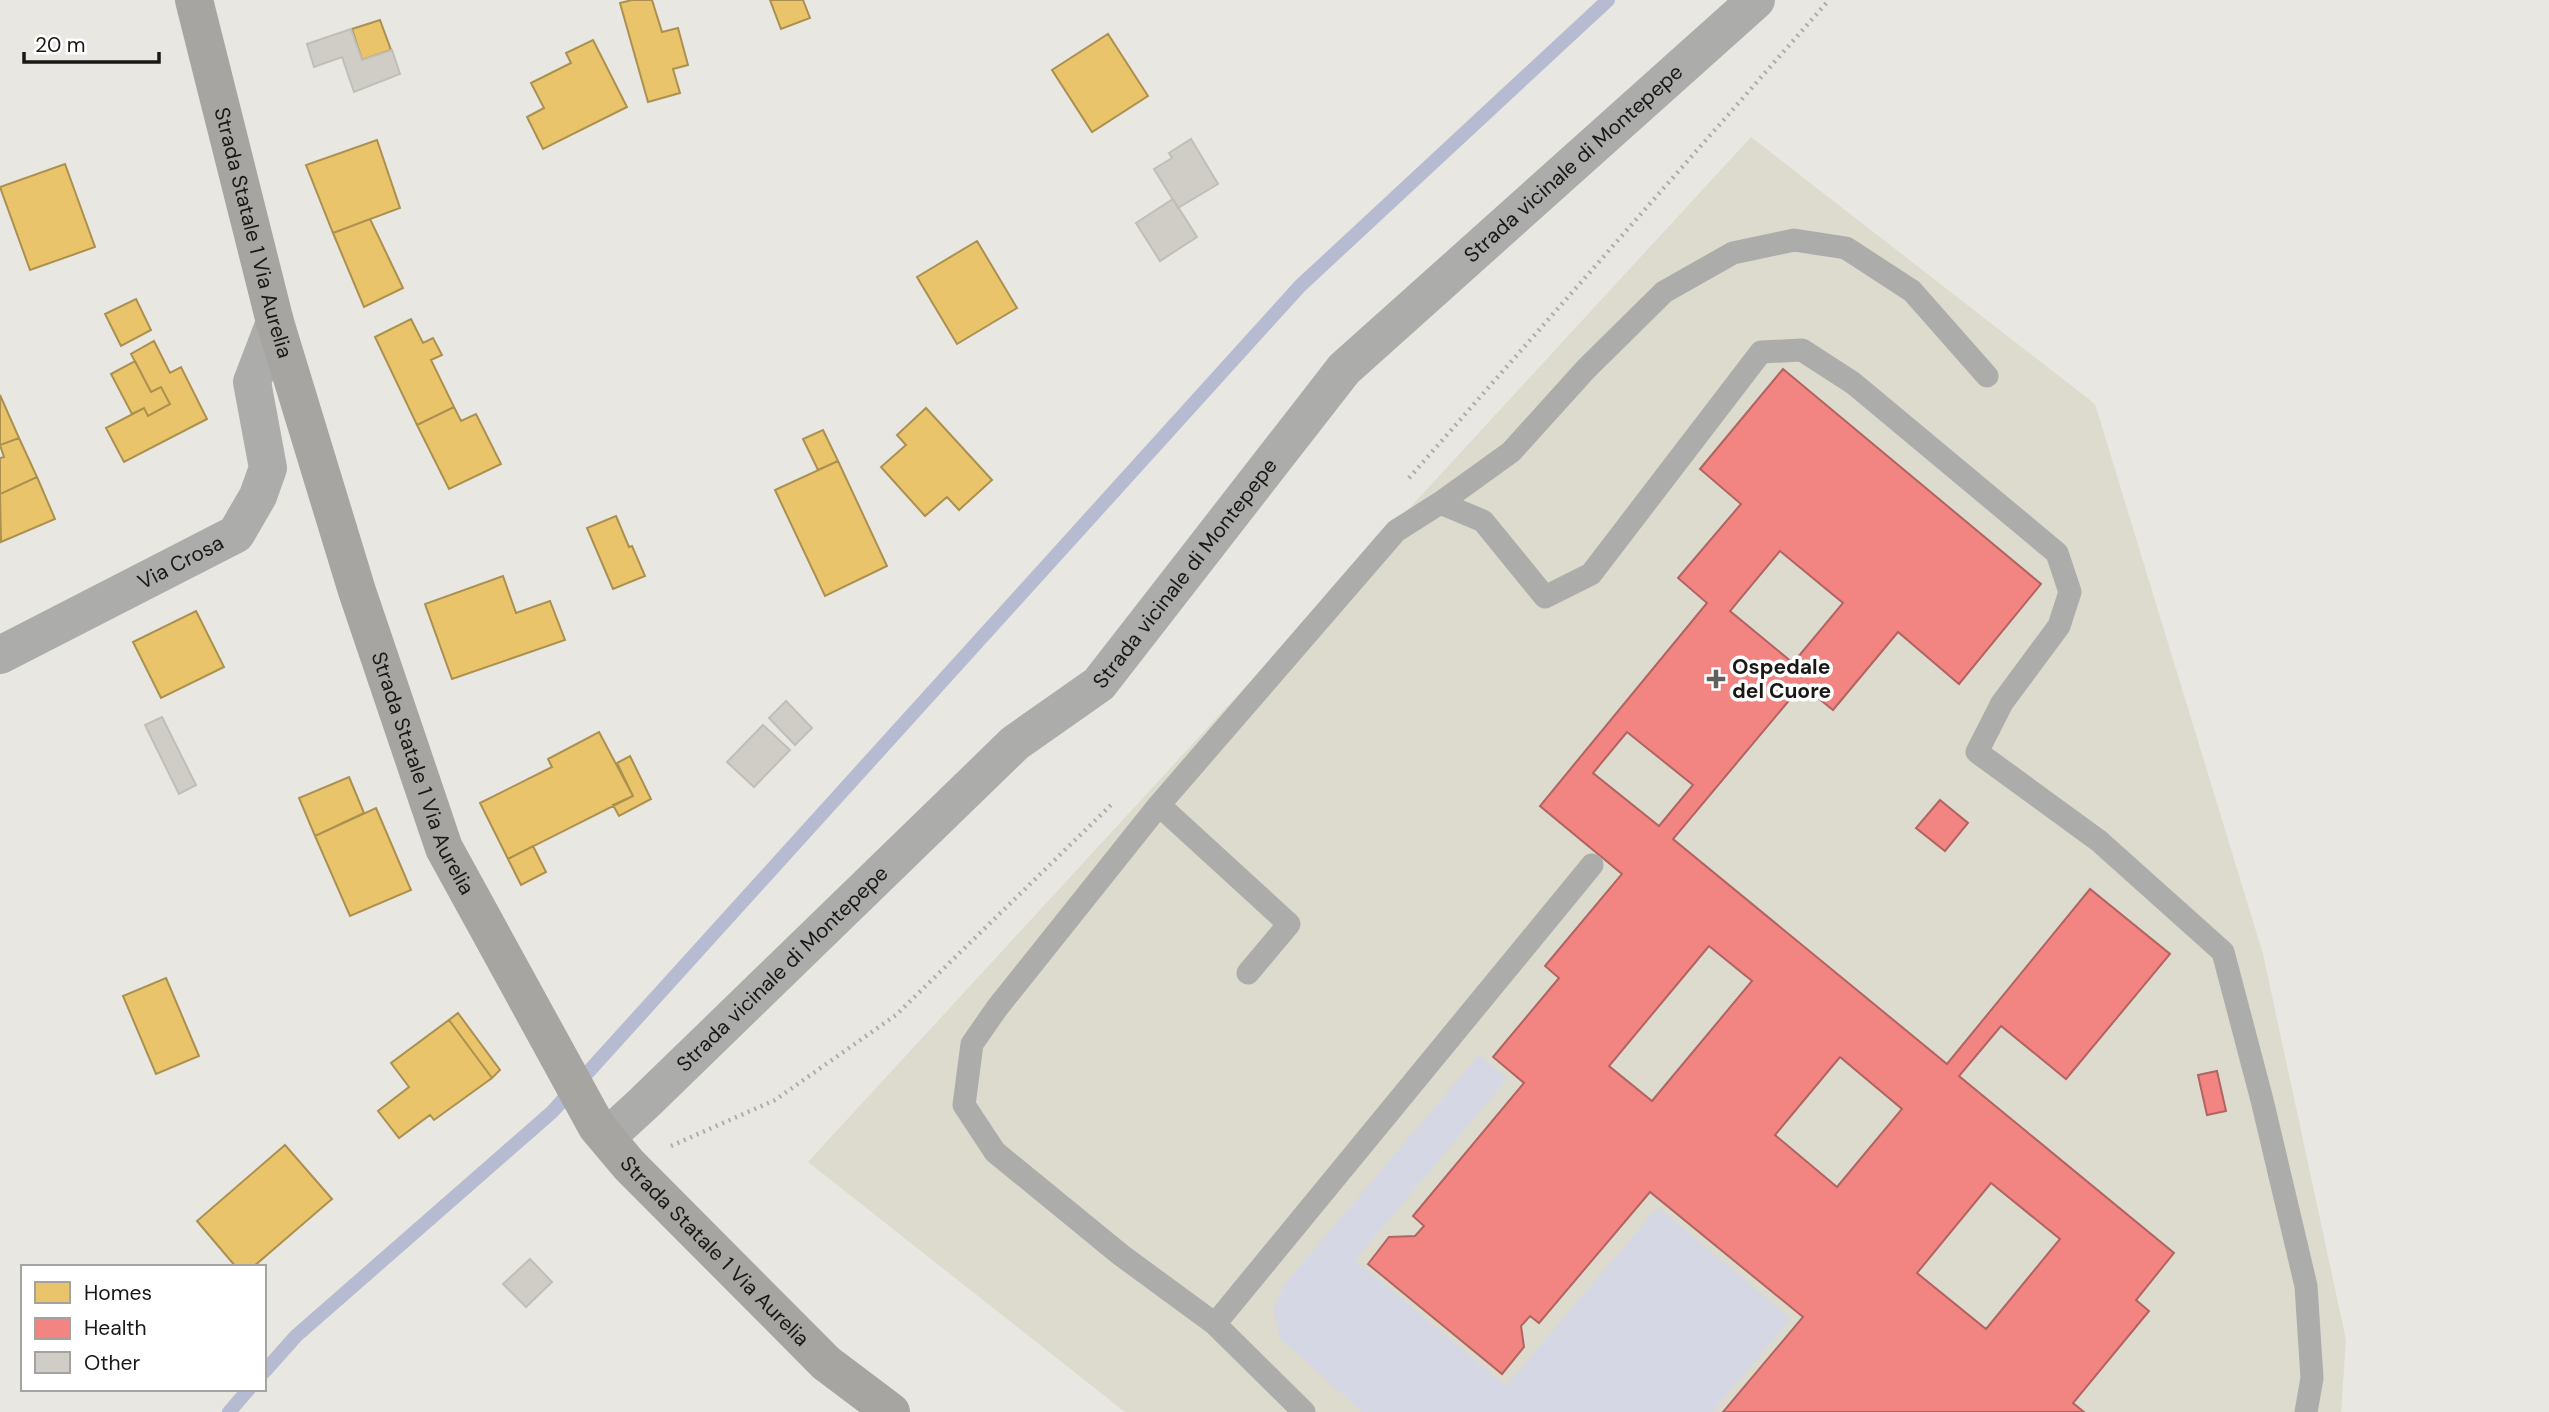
<svg xmlns="http://www.w3.org/2000/svg" width="2549" height="1412" font-family="'DM Sans',sans-serif">
	<style>
		.built { fill: #dddbce }
		.green { fill: #d5d7e4 }
		.homes { fill: #e9c46a; stroke: #ab9050; stroke-width: 2 }
		.health { fill: #f28482; stroke: #b16461; stroke-width: 2; fill-rule: evenodd }
		.lines { fill: none; stroke-linecap: round; stroke-linejoin: round }
		.stream { stroke: #b6bbd1; stroke-width: 14 }
		.building { fill: #cfcdc5; stroke: #bfbeb9; stroke-width: 2 }
		.path { stroke: #adadaa; stroke-width: 4.5; stroke-dasharray: 2 5; stroke-linecap: butt }
		.service { stroke: #acacab; stroke-width: 23 }
		.minor { stroke: #acacab; stroke-width: 38 }
		.primary { stroke: #a6a5a1; stroke-width: 38 }
		.poi-dot { fill: #61605c; stroke: #fff; stroke-width: 2.5 }
		.labels { text-anchor: middle; dominant-baseline: central; stroke-width: 7; stroke-linejoin: round; paint-order: stroke }
		.street-label { font-size: 21px; fill: #191815; stroke: #fff }
		.poi-label { font-size: 21px; font-weight: bold; fill: #191815; stroke: #fff; text-anchor: start }
	</style>
	<rect width="100%" height="100%" fill="#e8e7e1"/>
	<path class="built" d="M1751,137L2095,404L2263,954L2346,1340L2341,1412H1125L808,1162Z"/>
	<path class="green" d="M1479,1055L1508,1078L1355,1260L1506,1386L1658,1207L1791,1319L1712,1412H1362L1280,1338L1273,1309L1284,1285Z"/>
	<path class="homes" d="M632,0H652L662,32L678,28L688,65L673,69L680,93L648,102L620,3Z
		M770,0H803L810,18L781,29Z
		M380,20L391,50L362,60L352,29Z
		M1108,34L1148,96L1092,132L1052,70Z
		M593,40L627,107L543,149L527,117L544,108L531,83L571,63L566,53Z
		M377,140L400,208L333,233L306,165Z
		M65,164L95,247L30,270L0,187Z
		M370,219L403,288L364,307L333,233Z
		M977,241L1017,308L957,344L917,277Z
		M136,299L151,330L121,346L105,314Z
		M411,319L423,343L433,338L442,355L431,360L454,407L417,425L375,337Z
		M154,341L170,373L181,367L207,419L124,462L106,428L144,408L148,416L170,404L161,387L151,392L131,354Z
		M135,361L151,392L161,387L170,404L148,416L144,408L132,414L111,374Z
		M0,395L19,438L0,445Z
		M454,407L461,421L476,414L501,464L449,489L417,425Z
		M926,408L992,480L959,510L947,497L925,516L881,467L906,445L897,435Z
		M823,430L838,461L818,470L803,439Z
		M19,438L37,477L0,494V458L4,457L0,445Z
		M838,461L887,566L825,596L775,490Z
		M37,477L55,519L1,542L0,494Z
		M616,516L629,547L632,546L645,576L613,589L587,528Z
		M503,576L516,613L550,601L565,640L452,679L425,604Z
		M196,611L224,667L161,698L133,642Z
		M599,732L633,796L508,859L480,803L552,767L548,759Z
		M630,756L651,799L619,816L613,805L633,796L617,763Z
		M349,777L364,813L315,836L299,798Z
		M376,808L411,890L350,916L315,836Z
		M533,846L546,872L521,885L508,859Z
		M166,978L199,1056L156,1074L123,996Z
		M458,1013L500,1070L492,1078L449,1020Z
		M449,1020L492,1078L434,1120L430,1115L399,1138L378,1111L409,1087L391,1063Z
		M285,1145L332,1199L253,1267H236L197,1221Z"/>
	<path class="health" d="M1783,369L2041,584L1959,684L1898,632L1833,710L1802,685L1673,839L1947,1064L2090,889L2170,954L2066,1079L2001,1026L1959,1076L2174,1253L2136,1300L2149,1311L2073,1403L2084,1412H1723L1803,1317L1650,1192L1539,1323L1530,1316L1521,1326L1524,1347L1502,1374L1368,1264L1389,1237L1415,1236L1424,1226L1413,1216L1524,1083L1493,1057L1559,978L1545,966L1622,874L1540,806L1707,603L1678,578L1741,504L1700,469ZM1780,551L1843,603L1793,663L1730,611ZM1627,732L1693,785L1659,826L1593,773ZM1709,946L1752,981L1652,1101L1609,1066ZM1840,1057L1902,1109L1837,1187L1775,1135ZM1991,1183L2060,1239L1986,1329L1917,1273Z
		M1940,800L1968,823L1945,851L1916,828Z
		M2217,1071L2226,1111L2207,1115L2198,1075Z"/>
	<g class="lines">
		<path class="stream" d="M264,1372L296,1336L552,1112L1300,286L1608,0
			M229,1412L249,1389"/>
	</g>
	<path class="building" d="M351,29L362,60L392,50L400,74L354,92L342,57L314,67L307,44Z
		M1191,139L1218,184L1178,208L1154,169L1172,158L1169,153Z
		M1173,199L1197,237L1160,261L1136,223Z
		M786,701L812,728L795,745L769,718Z
		M162,717L196,785L179,794L145,725Z
		M763,725L790,750L754,787L727,762Z
		M530,1259L552,1282L526,1307L503,1284Z"/>
	<g class="lines">
		<path class="path" d="M1409,478L1829,0
			M671,1146L775,1100L896,1015L1111,805"/>
		<path class="service" d="M1440,503L1511,452L1586,369L1664,292L1733,253L1794,240L1846,248L1912,291L1987,376
			M1159,805L1289,924L1248,973
			M1215,1324L1592,865
			M1304,1412L1215,1324L1121,1255L995,1152L964,1105L972,1044L997,1008L1159,805L1396,531L1440,503L1483,521L1545,597L1591,574L1761,352L1802,350L1853,383L2057,553L2070,592L2059,626L2002,703L1977,752L2099,841L2223,952L2262,1100L2306,1286L2312,1378L2306,1412"/>
		<g class="minor">
			<path id="s1" d="M0,655L236,534L258,496L268,468L252,382L275,322"/>
			<path id="s2" d="M607,1137L644,1103L1015,743L1099,684L1344,369L1756,0"/>
		</g>
		<path class="primary" id="s3" d="M194,0L275,322L357,591L444,848L597,1127L629,1165L826,1363L891,1412"/>
	</g>
	<path class="poi-dot" d="M1712.5 668.5h7v7h7v7h-7v7h-7v-7h-7v-7h7z"/>
	<g class="labels">
		<g class="street-label">
			<text stroke="none"><textPath href="#s2" startOffset="1377">Strada vicinale di Montepepe</textPath></text>
			<text stroke="none"><textPath href="#s3" startOffset="240">Strada Statale 1 Via Aurelia</textPath></text>
			<text stroke="none"><textPath href="#s1" startOffset="203">Via Crosa</textPath></text>
			<text stroke="none"><textPath href="#s2" startOffset="810">Strada vicinale di Montepepe</textPath></text>
			<text stroke="none"><textPath href="#s3" startOffset="807">Strada Statale 1 Via Aurelia</textPath></text>
			<text stroke="none"><textPath href="#s2" startOffset="243">Strada vicinale di Montepepe</textPath></text>
			<text stroke="none"><textPath href="#s3" startOffset="1374">Strada Statale 1 Via Aurelia</textPath></text>
		</g>
		<g class="poi-label">
			<text x="1732" y="667">Ospedale<tspan x="1732" dy="24">del Cuore</tspan></text>
		</g>
	</g>
	<rect x="21" y="1265" width="245" height="126" fill="#ffffff" stroke="#a3a3a1" stroke-width="2"/>
	<rect x="35" y="1282" width="35" height="21" fill="#e9c46a" stroke="#a3a3a1" stroke-width="2"/>
	<text x="84" y="1300" font-size="21" fill="#191815">Homes</text>
	<rect x="35" y="1318" width="35" height="21" fill="#f28482" stroke="#a3a3a1" stroke-width="2"/>
	<text x="84" y="1335" font-size="21" fill="#191815">Health</text>
	<rect x="35" y="1352" width="35" height="21" fill="#cfcdc5" stroke="#a3a3a1" stroke-width="2"/>
	<text x="84" y="1370" font-size="21" fill="#191815">Other</text>
	<path d="M24 52v10h135v-10" fill="none" stroke="#191815" stroke-width="3.5"/>
	<text x="35" y="52" font-size="21" fill="#191815" stroke="#ffffff" stroke-width="5" paint-order="stroke">20 m</text>
</svg>
